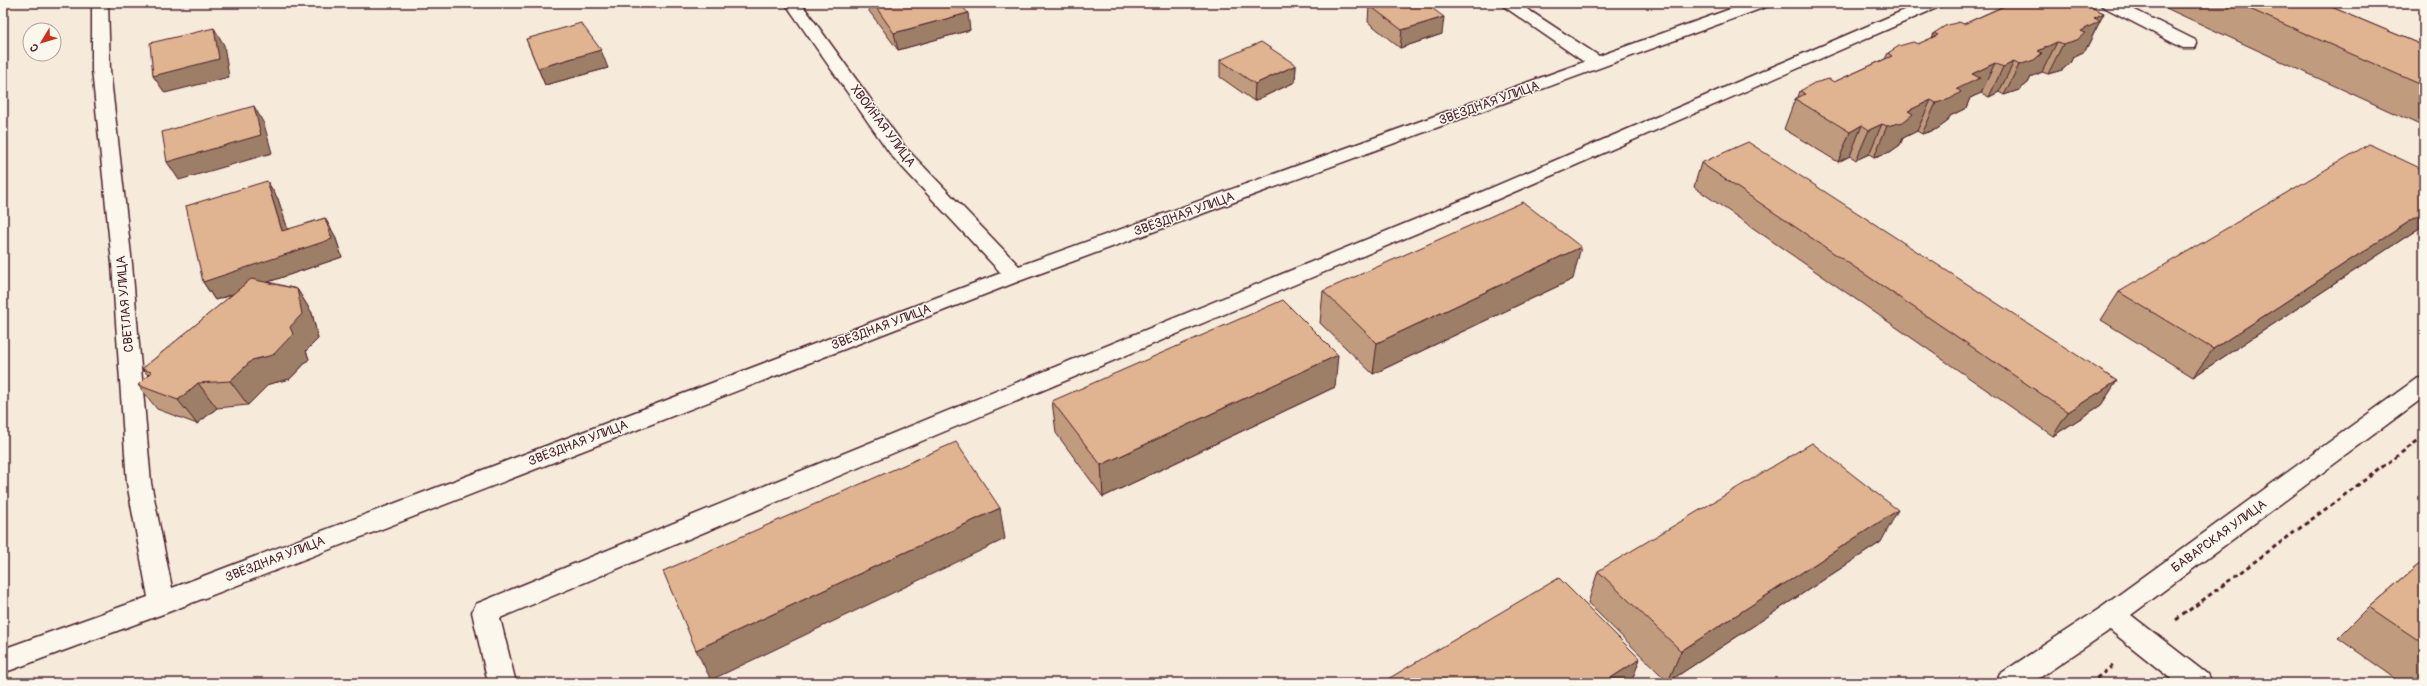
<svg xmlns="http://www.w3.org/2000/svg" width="2427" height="686" font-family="Pangolin,sans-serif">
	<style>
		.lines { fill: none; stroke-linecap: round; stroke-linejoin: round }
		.minor-casing { stroke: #4a1f2b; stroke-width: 3 }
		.path { stroke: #4a1f2b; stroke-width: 3; stroke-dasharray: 4.5 3.5; stroke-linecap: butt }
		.minor { fill: #fbf7ec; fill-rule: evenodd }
		.wall { fill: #c19b7d; stroke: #4a1f2b }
		.shaded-wall { fill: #9d7e66; stroke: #4a1f2b }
		.building { fill: #e0b491; stroke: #4a1f2b }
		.labels { text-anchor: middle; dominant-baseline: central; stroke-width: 3; stroke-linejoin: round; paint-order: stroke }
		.street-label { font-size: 13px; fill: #4a1f2b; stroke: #fbf7ec }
	</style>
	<rect width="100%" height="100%" fill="#f6eada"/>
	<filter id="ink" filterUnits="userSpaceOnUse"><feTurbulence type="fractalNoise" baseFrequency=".025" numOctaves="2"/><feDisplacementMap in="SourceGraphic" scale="8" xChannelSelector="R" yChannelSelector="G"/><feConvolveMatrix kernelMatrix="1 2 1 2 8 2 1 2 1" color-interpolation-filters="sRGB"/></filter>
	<g filter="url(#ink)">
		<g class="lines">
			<g class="minor-casing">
				<path id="minor" d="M92,3H108L110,70L132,264L151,483L172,588L1001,273L891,155L785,3H801L905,147L1019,266L1584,62L1499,3H1518L1599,56L1747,3H1770L1768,6L1022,280L171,611L3,673V649L148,597L127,483L112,264L92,70Z
					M1921,3H1943L1941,6L1484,205L500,618L516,683H488L472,612L476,604L1470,197Z
					M2100,3H2121L2195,40L2197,44L2195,48H2183L2102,6Z
					M2424,377V397L2131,615L2207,674L2211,683H2176L2110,630L2032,683H1996L2000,674L2102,607L2416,379Z"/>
			</g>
			<path class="path" d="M2176,620L2424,436
				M2090,683L2114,665"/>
			<use href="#minor" class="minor"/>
		</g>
		<path class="wall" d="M868,3H959L970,30L898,50L869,11Z
			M2009,3H2081L2104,13L2085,51L2073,57L2070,63L2062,70L2048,74L2042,72L2031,77L2028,83L2019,90L2004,95L1999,92L1989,97L1981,93L1970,98L1966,108L1950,116L1947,122L1937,129L1922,134L1917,131L1903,138L1900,145L1890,152L1874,157L1869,154L1856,160L1850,156L1838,162L1784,129L1795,99L1798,97L1800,91L1834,82L1885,59L1888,53L1918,44L1932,38L1934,33L1964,24L2008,4Z
			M2155,3H2322L2424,46V127Z
			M1369,5L1442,34L1400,48L1368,22Z
			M526,39L608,68L545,85Z
			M1220,60L1296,65L1295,82L1254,101L1220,77Z
			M1701,163L2117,381L2101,405L2053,436L1694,187Z
			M2424,170V225L2193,377L2101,320L2119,292Z
			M267,181L278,199L288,230L325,218L335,236L342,257L268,282L297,289L312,313L318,339L306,351L309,359L290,379L269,384L248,405L217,408L197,424L157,409L138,385L148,375L142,369L232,295L215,300L203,282Z
			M1573,279L1373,374L1320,323L1323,291Z
			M1335,387L1103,497L1056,433L1052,401Z
			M1881,542L1668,682L1588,603L1598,571Z
			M2424,560V683H2402L2338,638L2369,607Z"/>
		<path class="shaded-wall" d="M968,13L970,30L898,50L894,33Z
			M2104,13L2085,51L2073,57L2070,63L2062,70L2048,74L2063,44L2081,31L2094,18Z
			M1444,17L1442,34L1400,48L1402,30Z
			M214,28L224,45L229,77L165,93L153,76Z
			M2057,42L2042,72L2031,77L2028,83L2019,90L2004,95L2019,65L2038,51Z
			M601,50L608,68L545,85L538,68Z
			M2014,62L1999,92L1989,97L2003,67Z
			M1995,63L1981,93L1970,98L1966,108L1950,116L1947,122L1937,129L1922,134L1936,103L1957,89L1972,74Z
			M1296,65L1295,82L1254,101L1255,84Z
			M1931,100L1917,131L1903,138L1900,145L1890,152L1874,157L1887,126L1908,111Z
			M254,106L264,124L272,153L179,180L167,162Z
			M1882,124L1869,154L1856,160L1869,130Z
			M1862,125L1850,156L1838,162L1850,132Z
			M267,181L278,199L294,249L282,231Z
			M2424,212V225L2193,377L2213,349Z
			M325,218L335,236L342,257L215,300L203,282Z
			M1581,247L1573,279L1373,374L1377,343Z
			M297,289L312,313L318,339L306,351L309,359L290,379L269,384L248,405L230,381L252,360L290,327Z
			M1338,355L1335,387L1103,497L1101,465Z
			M2117,381L2101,405L2053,436L2068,412Z
			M198,383L217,408L197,424L178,400Z
			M1000,508L1005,539L711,680L696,650Z
			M1898,510L1881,542L1668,682L1681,651Z
			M1640,659L1631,683H1603Z"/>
		<path class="building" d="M873,3H959L968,13L894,33Z
			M1376,3H1425L1444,17L1402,30L1369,5Z
			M2011,3H2081L2104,13L2094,18L2100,21L2081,31L2085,33L2077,40L2063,44L2057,42L2038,51L2042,53L2034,60L2019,65L2014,62L2003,67L1995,63L1972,74L1980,78L1957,89L1961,92L1950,99L1936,103L1931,100L1908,111L1913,114L1903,122L1887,126L1882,124L1869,130L1862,125L1850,132L1795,99L1805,94L1800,91L1814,83L1829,79L1834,82L1892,56L1888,53L1899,46L1913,42L1918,44L1938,35L1934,33L1945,26L1959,22L1964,24Z
			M2236,3H2322L2424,46V86Z
			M581,23L601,50L538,68L526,39Z
			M214,28L219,59L153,76L150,43Z
			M1261,42L1296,65L1255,84L1220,60Z
			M254,106L261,135L167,162L162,132Z
			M1748,142L2117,381L2068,412L1701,163Z
			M2369,144L2424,170V212L2213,349L2119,292Z
			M267,181L282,231L325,218L332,239L203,282L186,206Z
			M1523,202L1581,247L1377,343L1323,291Z
			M251,279L297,289L302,314L290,327L293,334L273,355L252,360L230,381L198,383L178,400L138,385L151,372L142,369Z
			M1283,300L1338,355L1101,465L1052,401Z
			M956,442L1000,508L696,650L663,571Z
			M1812,443L1898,510L1681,651L1598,571Z
			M2424,560V644L2369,607Z
			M1559,578L1640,659L1603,683H1381Z"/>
	</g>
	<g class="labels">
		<g class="street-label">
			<text transform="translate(1489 103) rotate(-20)">ЗВЁЗДНАЯ УЛИЦА</text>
			<text transform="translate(883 126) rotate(53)">ХВОЙНАЯ УЛИЦА</text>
			<text transform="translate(1184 214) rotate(-20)">ЗВЁЗДНАЯ УЛИЦА</text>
			<text transform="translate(125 304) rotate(-95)">СВЕТЛАЯ УЛИЦА</text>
			<text transform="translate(881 327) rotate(-21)">ЗВЁЗДНАЯ УЛИЦА</text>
			<text transform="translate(578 443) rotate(-21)">ЗВЁЗДНАЯ УЛИЦА</text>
			<text transform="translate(2219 536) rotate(-36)">БАВАРСКАЯ УЛИЦА</text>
			<text transform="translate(275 559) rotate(-21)">ЗВЁЗДНАЯ УЛИЦА</text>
		</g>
	</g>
	<rect width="2427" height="686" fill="none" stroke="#fbf7ec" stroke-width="16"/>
	<rect x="8" y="8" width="2411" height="670" fill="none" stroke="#4a1f2b" stroke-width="1.5" filter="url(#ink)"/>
	<g transform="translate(42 42) rotate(232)"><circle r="19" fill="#fbf7ec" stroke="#b4a19f"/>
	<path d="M0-3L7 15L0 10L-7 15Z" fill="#c8321e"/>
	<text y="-6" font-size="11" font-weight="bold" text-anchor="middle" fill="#4a1f2b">С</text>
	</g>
</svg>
